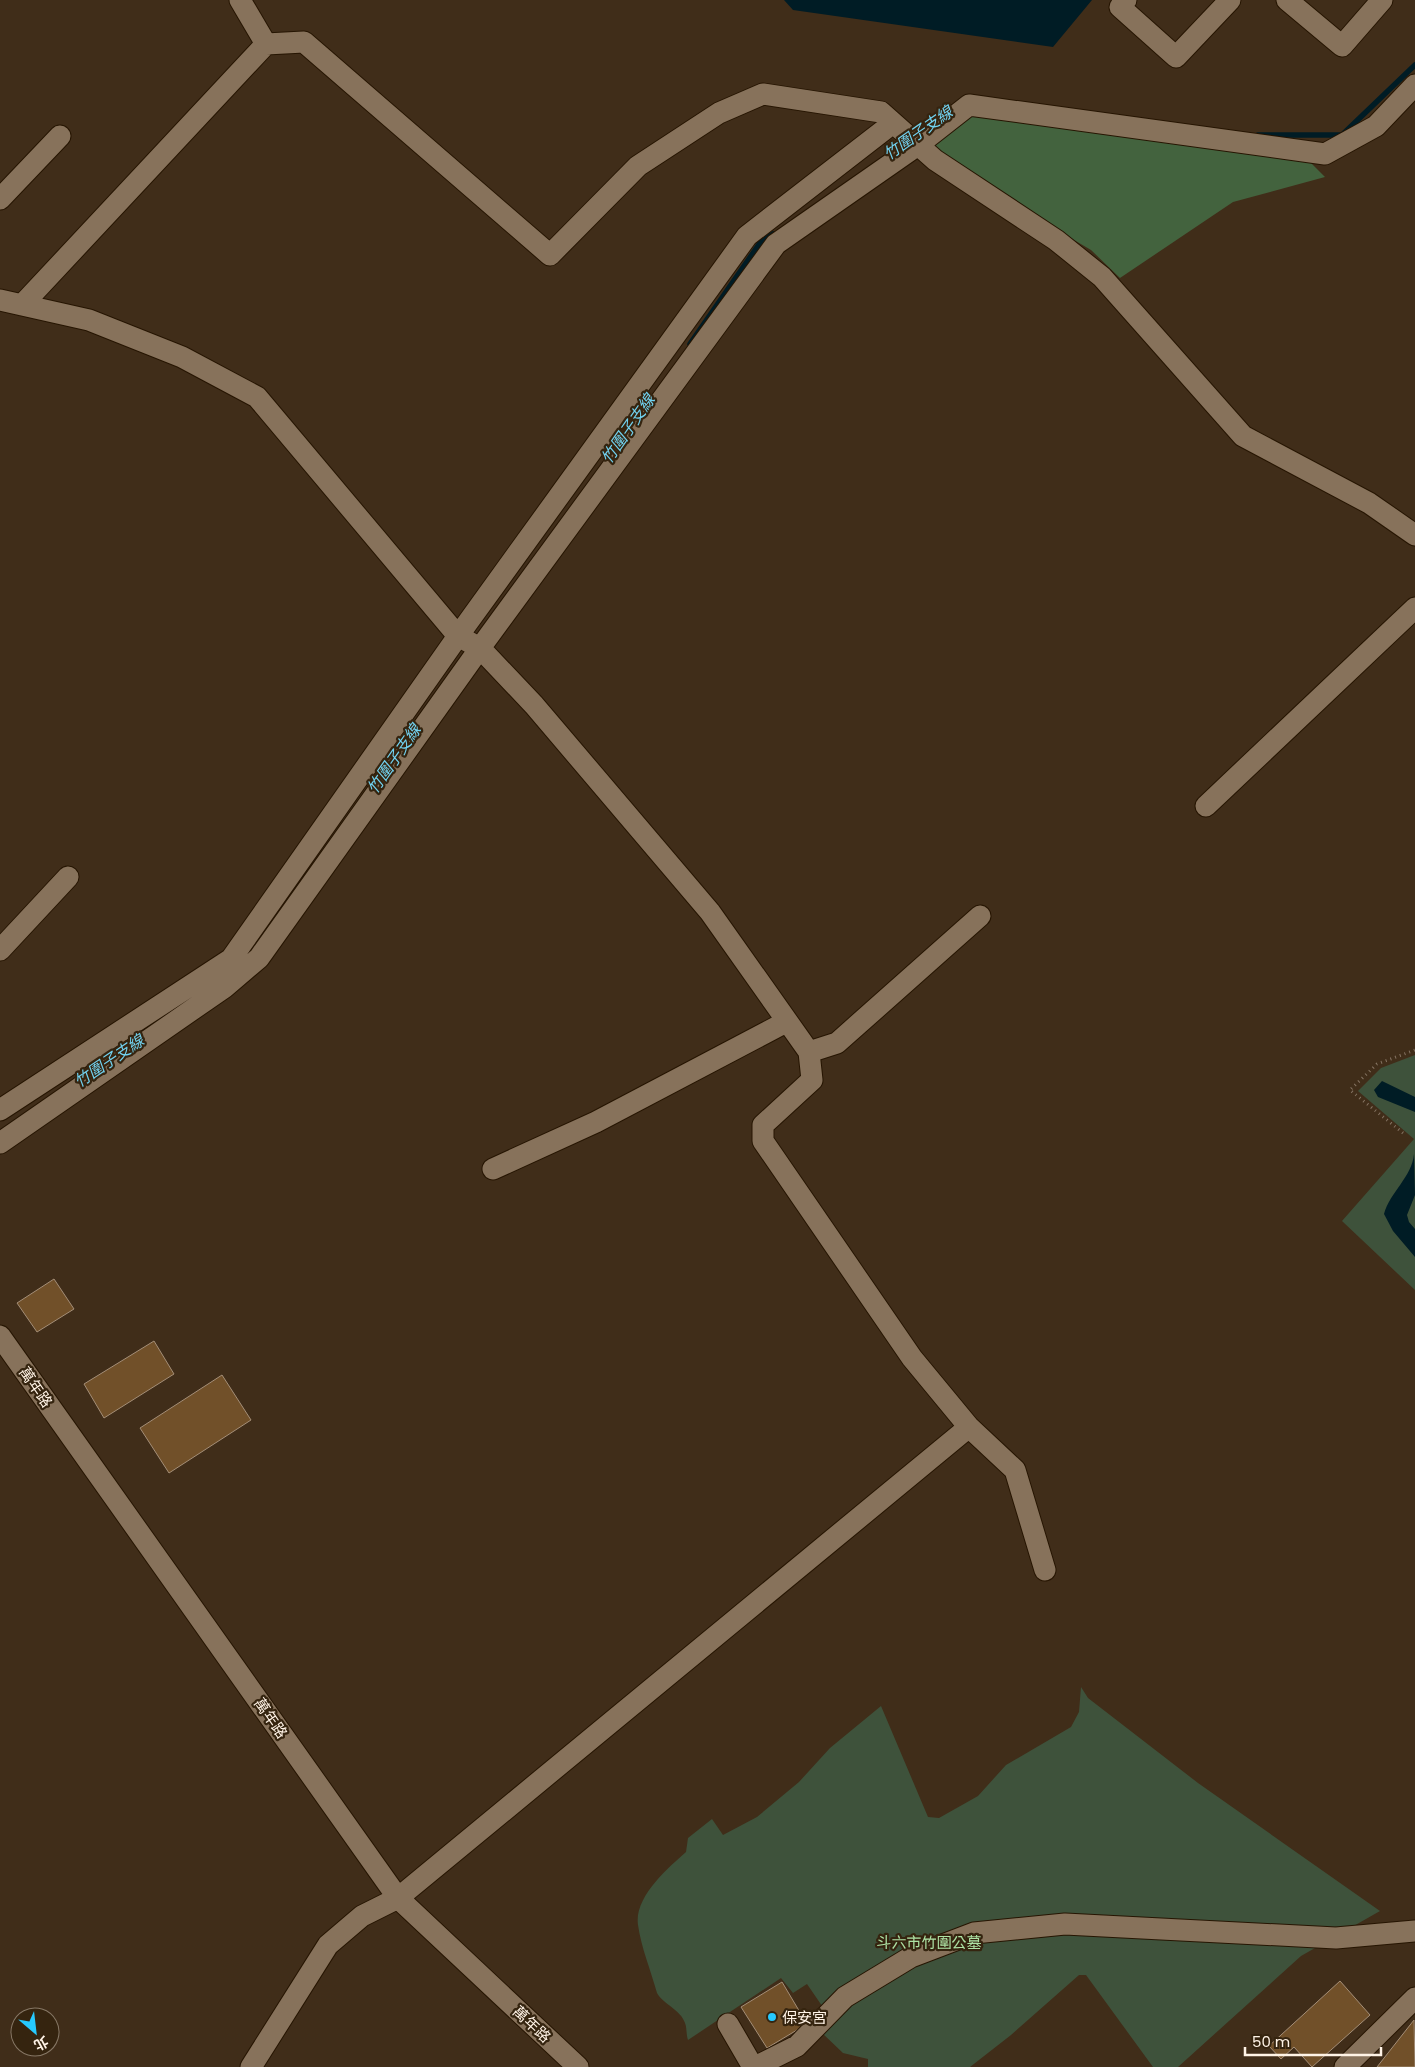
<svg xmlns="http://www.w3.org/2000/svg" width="1415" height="2067" font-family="Poppins,'Noto Sans TC',sans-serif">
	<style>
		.green { fill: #3e523b }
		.forest { fill: #43633e }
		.water { fill: #001c25 }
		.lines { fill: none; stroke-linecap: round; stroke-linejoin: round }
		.stream { stroke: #001c25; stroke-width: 5.5 }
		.building { fill: #715029; stroke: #a48e77 }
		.minor-casing { stroke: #261502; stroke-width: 23 }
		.path { stroke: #857463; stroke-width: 3; stroke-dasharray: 1 4; stroke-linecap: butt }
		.minor { stroke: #87725b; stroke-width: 21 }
		.poi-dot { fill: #26c9fe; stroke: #35240f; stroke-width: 2 }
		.labels { text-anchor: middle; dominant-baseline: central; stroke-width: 4.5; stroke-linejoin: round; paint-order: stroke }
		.street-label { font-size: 15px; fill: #fff3e6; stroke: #35240f }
		.park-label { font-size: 15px; fill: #ade2a4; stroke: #35240f }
		.poi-label { font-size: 15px; fill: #fff3e6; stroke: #35240f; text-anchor: start }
		.water-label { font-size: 16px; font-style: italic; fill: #71d2f0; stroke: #35240f }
	</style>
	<rect width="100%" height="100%" fill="#402d19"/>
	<path class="green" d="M1415,1055V1290L1342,1221L1414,1139L1358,1091L1381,1068Z
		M1081,1687L1088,1698L1198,1783L1380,1911L1301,1956L1178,2067H1153L1086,1975H1079L1011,2035L970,2067H868V2059L843,2053L821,2032L831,2019L807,1984L793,1993L781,1978L688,2040C686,2034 687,2028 685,2023C681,2010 663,2004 657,1993C651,1971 641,1947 638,1925C634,1897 668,1868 686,1852L688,1838L712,1819L723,1835L757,1817L799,1782L830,1748L881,1706L928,1817L939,1818L978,1796L1006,1765L1071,1727L1079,1712Z"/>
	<path class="forest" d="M978,112L1308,160L1325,177L1233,202L1120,278L1091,250L1040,220L942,154L933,143Z"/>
	<path class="water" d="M784,0H1092L1053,47L793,10Z
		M1382,1081L1415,1097V1112L1378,1097L1374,1090Z
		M1414,1154L1415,1195L1407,1215L1409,1222L1415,1229V1257L1393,1231L1384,1214C1390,1192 1412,1177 1414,1154Z"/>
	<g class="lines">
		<path class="stream" d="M1258,135H1342L1415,65
			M690,344L760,243L773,234"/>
	</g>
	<path class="building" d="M54,1279L74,1309L37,1332L17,1303Z
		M154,1341L174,1374L104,1418L84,1384Z
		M222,1375L251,1420L169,1473L140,1428Z
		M1340,1981L1370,2015L1312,2067L1294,2047L1281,2059L1269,2046Z
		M782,1982L807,2024L767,2048L741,2007Z
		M1414,2020L1415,2067H1377Z"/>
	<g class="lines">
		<g class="minor-casing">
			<path id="minor" d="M240,0L266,44
				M1126,0L1120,7L1176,57L1230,0
				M1287,0L1342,46L1382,0
				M0,199L60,136
				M0,300L89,320L182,357L257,397L458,636L480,648L534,705L710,912L809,1052L812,1080L763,1125V1141L912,1358L969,1427L1015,1470L1045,1570
				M22,305L266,44L304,42L550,255L638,166L719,113L763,94L881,112L935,160L1056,240L1102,277L1243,436L1369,503L1415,535
				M1206,806L1415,608
				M0,950L68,877
				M809,1052L837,1043L980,916
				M0,1110L231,959L458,636L747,236L893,123
				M0,1143L225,987L259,958L480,648L776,244L918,145L969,105L1325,154L1376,126L1415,85
				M493,1169L596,1122L786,1022
				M0,1336L398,1898L578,2067
				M728,2024L753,2067
				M251,2067L328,1945L362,1916L398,1898L969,1427
				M755,2067L797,2046L845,1997L911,1957L974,1933L1065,1924L1336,1938L1415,1931
				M1345,2067L1415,1998"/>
		</g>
		<path class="path" d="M1403,1133L1350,1090L1377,1064L1415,1050"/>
		<use href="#minor" class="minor"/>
	</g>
	<circle class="poi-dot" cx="772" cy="2017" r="5"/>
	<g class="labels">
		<g class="street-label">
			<text transform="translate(36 1387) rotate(55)">萬年路</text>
			<text transform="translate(271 1718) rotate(55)">萬年路</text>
			<text transform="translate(532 2024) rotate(43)">萬年路</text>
		</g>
		<g class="park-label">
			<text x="929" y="1942">斗六市竹圍公墓</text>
		</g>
		<g class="poi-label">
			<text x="782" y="2017">保安宮</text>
		</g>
		<g class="water-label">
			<text transform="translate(918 133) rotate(-35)">竹圍子支線</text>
			<text transform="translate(628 429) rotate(-55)">竹圍子支線</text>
			<text transform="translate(394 759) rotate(-55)">竹圍子支線</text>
			<text transform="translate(109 1061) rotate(-34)">竹圍子支線</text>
		</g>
	</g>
	<g transform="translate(35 2032) rotate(152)"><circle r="24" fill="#35240f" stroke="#867765"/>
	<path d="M0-4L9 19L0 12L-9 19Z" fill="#26c9fe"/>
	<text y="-8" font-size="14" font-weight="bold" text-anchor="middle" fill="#fff3e6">北</text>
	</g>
	<path d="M1245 2047v8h136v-8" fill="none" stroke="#fff3e6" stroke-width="2.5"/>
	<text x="1252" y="2047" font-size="15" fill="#fff3e6" stroke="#35240f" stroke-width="4" paint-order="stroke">50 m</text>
</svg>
